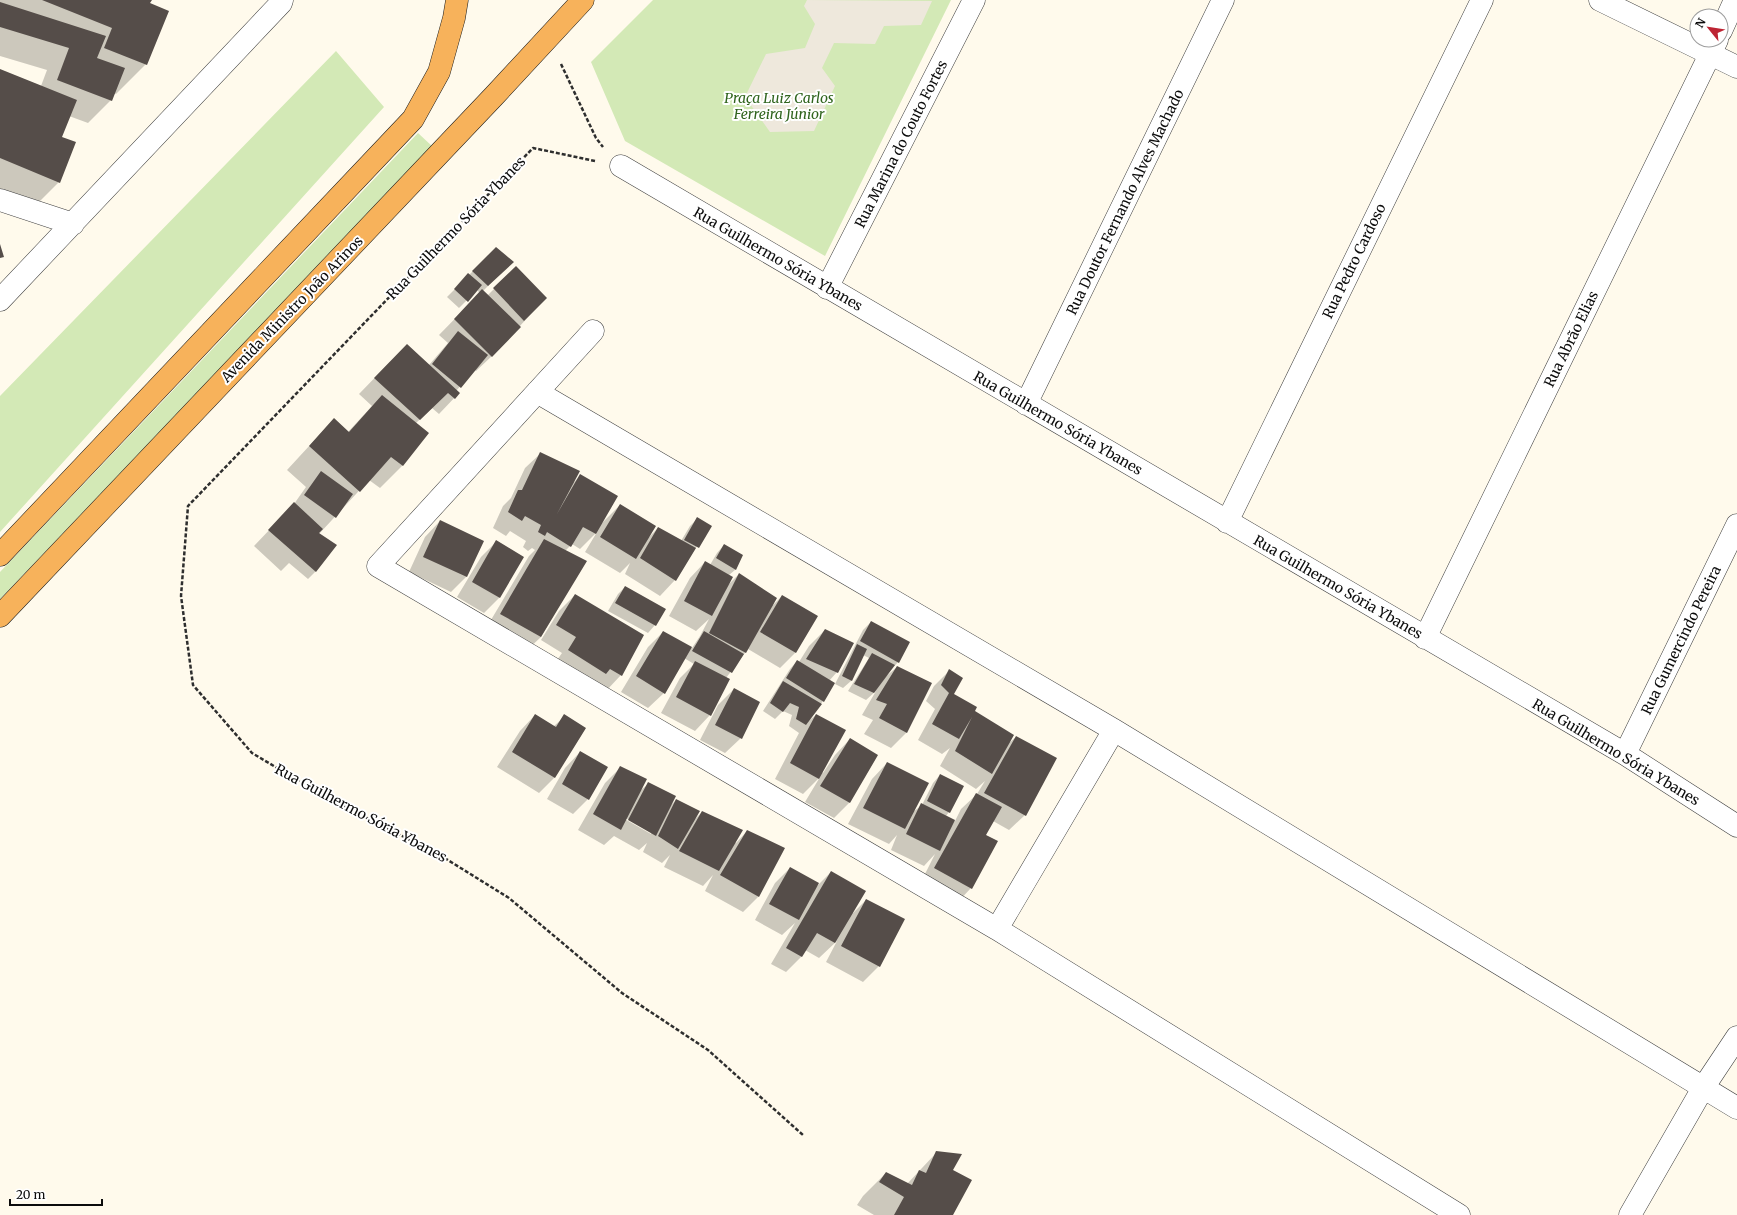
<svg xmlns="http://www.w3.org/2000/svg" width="1737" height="1215" font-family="Merriweather,serif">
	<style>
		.green { fill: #d3e9b6 }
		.plaza { fill: #eee8dc }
		.shadow { fill: #0003; fill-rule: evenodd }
		.building { fill: #554d49 }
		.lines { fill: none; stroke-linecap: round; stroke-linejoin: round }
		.minor-casing { stroke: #3f3f3f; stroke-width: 23 }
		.tertiary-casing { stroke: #3f3f3f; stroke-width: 23 }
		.trunk-casing { stroke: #1d1d1d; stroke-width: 23 }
		.path { stroke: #2e2e2e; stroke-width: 2.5; stroke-dasharray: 4 2; stroke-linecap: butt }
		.minor { stroke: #fff; stroke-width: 22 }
		.tertiary { stroke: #fff; stroke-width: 22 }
		.trunk { stroke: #f7b25b; stroke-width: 22 }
		.labels { text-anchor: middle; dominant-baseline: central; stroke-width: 4; stroke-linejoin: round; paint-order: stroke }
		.park-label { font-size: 14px; font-style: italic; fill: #2f641d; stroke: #fff }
		.street-label { font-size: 14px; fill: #0c0c0c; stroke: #fff }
	</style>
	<rect width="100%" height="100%" fill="#fffaec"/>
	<path class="green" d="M653,0H951L825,256L625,141L591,62Z
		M336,51L384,107L0,532V396Z
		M418,133L433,147L0,599V572Z"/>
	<path class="plaza" d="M807,0L932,1L921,25L884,26L875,44L834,43L822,68L835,86L814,131L770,132L745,97L766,54L805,48L815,24L804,6Z"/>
	<path class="shadow" d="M0,0H151L149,4L146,64L116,94L114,93L111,100L88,123L69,116L60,137L59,182L36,205L0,190V70L41,86L47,70L0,56Z
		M496,248L512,262L483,291L488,295L516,267L546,298L492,356L476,371L475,370L456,391L459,393L439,414L432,408L415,424L402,466L380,488L369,480L319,534L335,545L315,572L308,579L289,563L281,571L254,546L294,504L306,487L287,470L334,419L348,432L372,406L359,394L392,360L429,365L448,343L439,335L480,293L477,290L459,308L447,297Z
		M541,453L574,482L580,476L602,523L620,505L649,537L658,528L681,541L690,526L697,519L710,526L675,580L660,596L625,574L630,563L620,573L585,552L597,532L580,549L572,544L565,551L585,561L541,637L525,652L485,630L529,556L535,550L532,548L528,551L523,547L526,541L510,531L506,536L493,528L503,506L511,498L525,468Z
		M440,521L467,576L451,592L409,572L425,537Z
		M497,541L523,557L499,598L484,613L457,597L481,557Z
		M724,545L742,555L735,570L729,575L728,585L739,574L773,605L782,596L795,653L780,668L748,649L726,678L710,715L695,731L661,713L680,678L694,664L684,658L664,693L648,708L621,692L648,647L663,632L692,648L700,636L709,619L696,631L669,616L690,578L705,562L710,565L717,553Z
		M625,587L655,625L648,633L608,611L618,594Z
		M575,595L642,635L621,675L606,691L553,666L562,653L541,640L559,611Z
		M871,622L909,643L898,662L884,678L897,667L931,684L906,733L891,748L864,734L873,720L862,715L876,691L866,700L848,691L869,658L863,655L851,681L843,688L835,684L863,630Z
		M825,630L837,672L829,681L823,701L807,722L816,715L822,772L823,773L835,755L850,739L877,756L849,803L834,818L805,802L820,777L803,794L775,779L799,733L789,726L792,715L783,711L775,719L763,711L790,669L797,661L799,662L809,646Z
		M949,671L953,694L1010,742L1016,737L1025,815L1009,830L993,821L985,835L971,888L956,904L920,884L935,854L924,866L891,850L897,835L889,844L848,824L872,779L887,763L913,812L922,805L933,783L940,775L949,812L946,816L955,821L961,809L977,794L985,781L976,789L940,766L950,748L942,754L918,740L935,709L926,701L934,686Z
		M734,689L741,738L725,753L700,740L718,705Z
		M535,715L553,727L565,716L585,729L554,778L539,793L497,767L520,731Z
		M580,752L588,799L573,814L547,799L565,768Z
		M620,768L641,790L648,784L670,806L676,800L695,819L702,812L736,843L747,831L758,897L743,912L705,891L713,875L703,886L664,867L670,855L662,863L643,852L647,843L639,850L614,836L604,845L578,830L605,783ZM624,817L651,832V834L623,818Z
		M790,868L816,887L831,872L853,913L866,900L879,966L863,982L826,962L837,941L819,958L805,950L801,957L786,972L771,964L795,923L782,935L755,920L775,883Z
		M937,1152L951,1171L952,1215H874L857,1205L863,1196L886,1173L907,1184Z"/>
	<path class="building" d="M42,0H152L150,3L169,11L147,65L104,48L112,28Z
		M0,2L106,36L97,58L125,68L112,101L57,80L69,48L0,27Z
		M0,69L77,100L62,137L76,142L60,183L0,158Z
		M0,244L4,257L0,258Z
		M496,247L514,262L488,286L472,271Z
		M516,266L547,298L524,321L493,288Z
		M468,273L482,285L468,302L454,289Z
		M482,289L521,327L492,357L454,319Z
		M458,331L488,355L461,388L432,364Z
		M407,344L460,393L455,399L448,393L420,420L374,378Z
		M382,395L429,433L403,466L391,457L360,492L309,446L334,418L349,432Z
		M540,452L580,471L557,514L580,474L618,496L596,534L583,527L571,547L547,532L545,536L538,532L541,525L525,516L522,521L508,512L518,490H522Z
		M321,471L353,494L336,518L304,495Z
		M294,502L323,529L319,533L337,545L316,572L268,530Z
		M620,504L656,526L636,559L600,537Z
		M697,517L712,526L699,548L684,540Z
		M440,520L484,541L467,577L423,557Z
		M658,527L696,548L676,581L640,558Z
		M544,539L587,561L541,637L500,614Z
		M496,540L524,557L500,598L472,582Z
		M724,544L743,555L736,570L716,558Z
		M705,561L733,577L712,616L684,601Z
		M739,573L777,598L746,653L709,633Z
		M625,586L666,609L656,626L615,603Z
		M575,594L644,635L622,676L610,669L606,674L568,650L576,637L556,625Z
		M782,595L818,616L796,653L760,632Z
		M871,621L910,642L899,663L860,641Z
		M825,629L854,643L838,673L806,659Z
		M663,631L692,647L665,694L636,676Z
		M704,631L744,654L732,673L692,651Z
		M857,644L867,649L852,681L842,676Z
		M872,653L895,665L874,693L854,684Z
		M797,660L835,683L824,702L786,678Z
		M695,661L730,679L711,716L676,697Z
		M897,666L932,683L907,733L879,718L887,704L876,700Z
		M949,669L963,678L954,694L977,707L975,711L1014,735L992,774L955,751L972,717L959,739L932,724L949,693L941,685Z
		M783,681L822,704L806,725L796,719L799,707L790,703L783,712L770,703Z
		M734,688L760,702L742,739L715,725Z
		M535,714L556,727L564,714L586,728L555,778L512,752Z
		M816,714L846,730L819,779L790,763Z
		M1016,736L1057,758L1026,816L984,793Z
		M850,738L878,755L850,803L820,786Z
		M580,751L608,767L589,800L562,784Z
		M887,762L929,783L905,829L863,808Z
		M620,766L647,779L621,830L593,814Z
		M940,774L964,786L950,813L927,801Z
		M648,782L676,796L656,836L628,820Z
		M976,793L1002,807L986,835L998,841L972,889L934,868Z
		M676,799L700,811L678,849L658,836Z
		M921,803L955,820L940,851L906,834Z
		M702,811L743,830L719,871L679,851Z
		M747,830L785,848L759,897L720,875Z
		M790,867L819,883L799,920L769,904Z
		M831,871L866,891L835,943L817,933L802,957L786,948Z
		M866,899L905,919L880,967L841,946Z
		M936,1151L962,1154L953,1170L972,1180L953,1215H894L904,1197L879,1182L886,1172L912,1185L919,1170L926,1173Z"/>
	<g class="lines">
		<g class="minor-casing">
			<path id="minor" d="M1721,31L1735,0
				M621,166L1625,754L1737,826
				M0,200L73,224
				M827,288L974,0
				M0,300L281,3L282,0
				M593,331L378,566L997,929L1459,1215
				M537,392L1114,730L1737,1108
				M1026,404L1223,0
				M1227,522L1482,0
				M1425,638L1717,40
				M1625,754L1737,525
				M997,929L1114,730
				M1630,1215L1703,1088L1737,1037"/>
		</g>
		<g class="tertiary-casing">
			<path id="tertiary" d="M1600,0L1737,67"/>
		</g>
		<g class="trunk-casing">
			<path id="trunk" d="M0,555L413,119L439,72L454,18L457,0
				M0,616L494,96L583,0"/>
		</g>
		<path class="path" d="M561,64L596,138L603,147
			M595,161L533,148L188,506L181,596L193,685L252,753L326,797L443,857L509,898L622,993L708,1050L803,1135"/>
		<use href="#minor" class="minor"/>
		<use href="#tertiary" class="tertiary"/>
		<use href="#trunk" class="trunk"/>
	</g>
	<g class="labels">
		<g class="park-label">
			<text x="779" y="98">Praça Luiz Carlos<tspan x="779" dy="16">Ferreira Júnior</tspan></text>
		</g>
		<g class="street-label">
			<text transform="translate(901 144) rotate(-63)">Rua Marina do Couto Fortes</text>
			<text transform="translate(1125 202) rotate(-64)">Rua Doutor Fernando Alves Machado</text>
			<text transform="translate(456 228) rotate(-46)">Rua Guilhermo Sória Ybanes</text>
			<text transform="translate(778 259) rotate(30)">Rua Guilhermo Sória Ybanes</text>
			<text transform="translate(1354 261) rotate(-64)">Rua Pedro Cardoso</text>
			<text transform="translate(292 309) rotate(-46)">Avenida Ministro João Arinos</text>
			<text transform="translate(1571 339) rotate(-64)">Rua Abrão Elias</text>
			<text transform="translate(1058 423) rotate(30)">Rua Guilhermo Sória Ybanes</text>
			<text transform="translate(1338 587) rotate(30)">Rua Guilhermo Sória Ybanes</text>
			<text transform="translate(1681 640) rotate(-64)">Rua Gumercindo Pereira</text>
			<text transform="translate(1616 752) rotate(31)">Rua Guilhermo Sória Ybanes</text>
			<text transform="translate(361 813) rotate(28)">Rua Guilhermo Sória Ybanes</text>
		</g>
	</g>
	<g transform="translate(1709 28) rotate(300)"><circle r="19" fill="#ffffff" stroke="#9e9e9e"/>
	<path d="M0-3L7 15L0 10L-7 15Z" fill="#bd2433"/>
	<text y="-6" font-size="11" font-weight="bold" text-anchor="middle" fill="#0c0c0c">N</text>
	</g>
	<path d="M10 1199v6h92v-6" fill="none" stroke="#0c0c0c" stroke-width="2"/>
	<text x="16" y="1199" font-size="12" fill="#0c0c0c" stroke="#ffffff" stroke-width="3" paint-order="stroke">20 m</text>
</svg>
